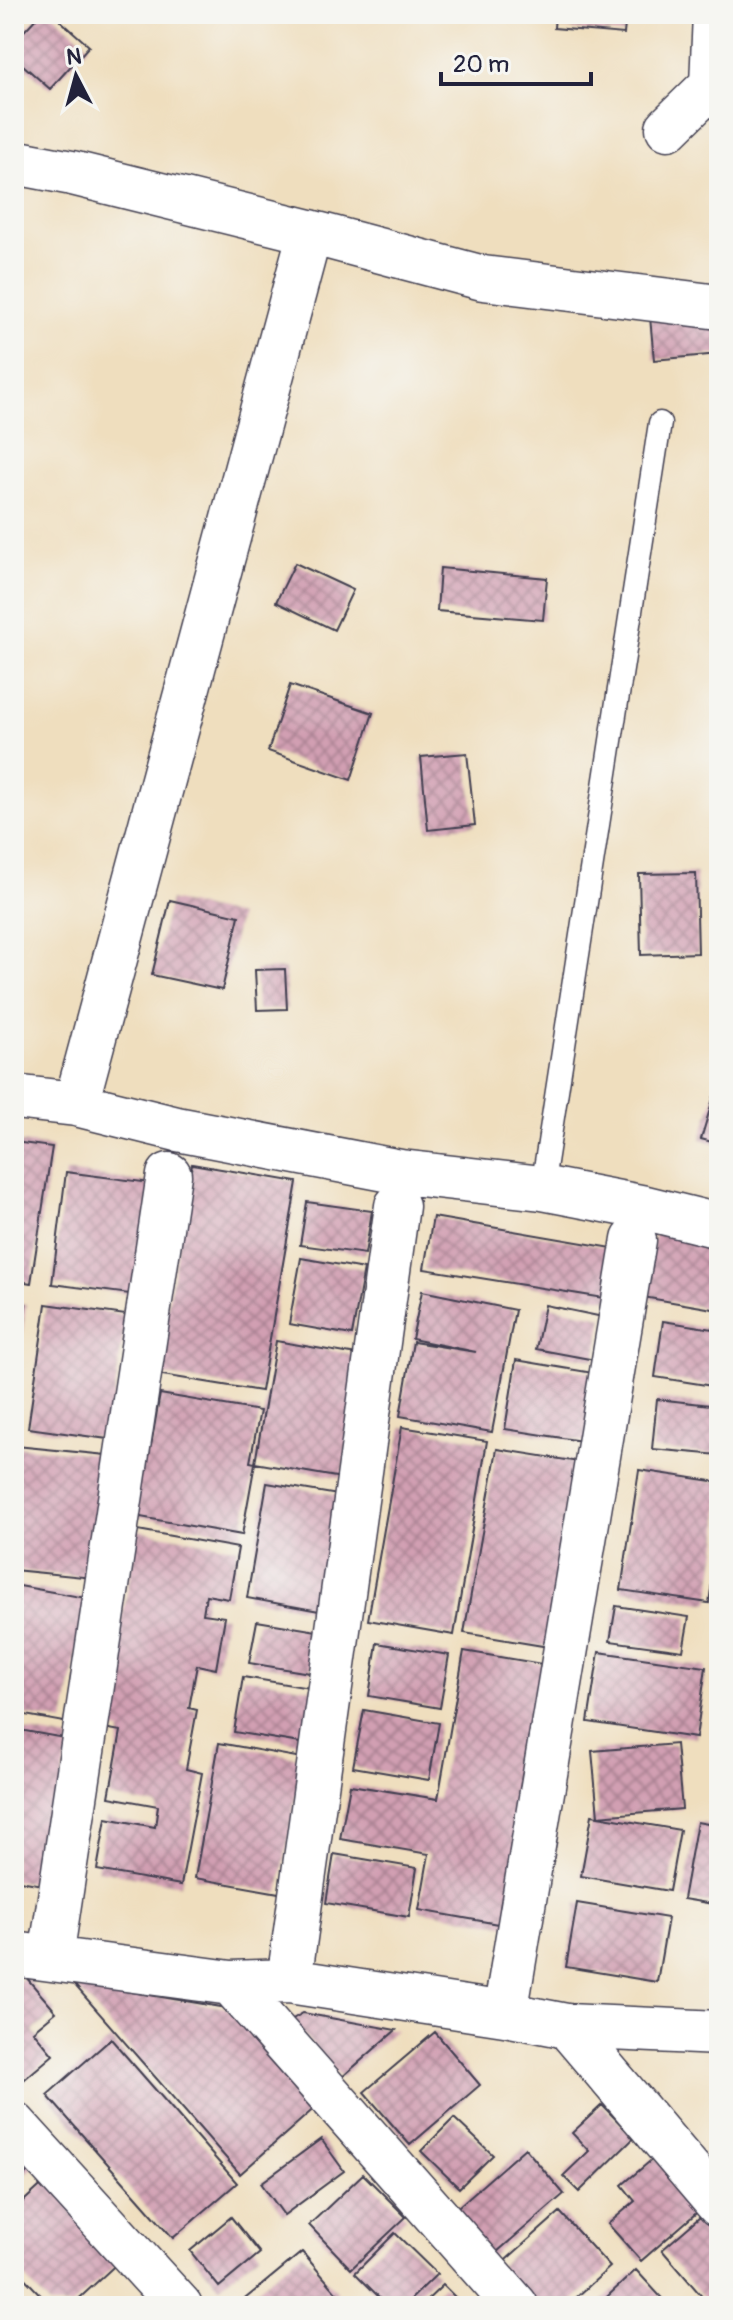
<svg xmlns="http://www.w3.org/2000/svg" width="733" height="2320" font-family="Pangolin,sans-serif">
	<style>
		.building { fill: url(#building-cross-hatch) }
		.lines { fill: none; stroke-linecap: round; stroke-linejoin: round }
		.lane-casing { stroke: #413e4f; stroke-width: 25 }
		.street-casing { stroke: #413e4f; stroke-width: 47 }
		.lane { stroke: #fff; stroke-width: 22 }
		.street { stroke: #fff; stroke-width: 44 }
	</style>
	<defs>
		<pattern id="building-cross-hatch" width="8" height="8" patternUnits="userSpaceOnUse" patternTransform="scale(2)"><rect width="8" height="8" fill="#d19fb2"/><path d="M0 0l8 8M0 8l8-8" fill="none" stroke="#a98192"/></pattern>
	</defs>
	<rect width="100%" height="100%" fill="#f6f6f2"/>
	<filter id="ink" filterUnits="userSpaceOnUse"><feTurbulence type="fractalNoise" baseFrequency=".0125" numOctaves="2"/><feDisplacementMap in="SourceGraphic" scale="16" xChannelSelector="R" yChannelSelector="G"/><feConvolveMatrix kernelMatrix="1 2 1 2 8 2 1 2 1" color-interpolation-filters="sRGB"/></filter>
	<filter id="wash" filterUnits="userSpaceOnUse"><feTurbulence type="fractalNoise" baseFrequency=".006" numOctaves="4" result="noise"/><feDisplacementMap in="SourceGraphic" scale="32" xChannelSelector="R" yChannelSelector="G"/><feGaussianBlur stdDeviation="1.8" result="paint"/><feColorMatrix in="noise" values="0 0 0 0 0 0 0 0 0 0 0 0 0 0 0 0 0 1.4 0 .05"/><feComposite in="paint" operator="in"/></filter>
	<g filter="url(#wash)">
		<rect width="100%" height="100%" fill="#efdebe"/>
		<g id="blocks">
			<path class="building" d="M40,14H53L89,46L50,89L14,57V42Z
				M555,14H626L624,34L554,28Z
				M719,311V354L654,360L650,317Z
				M295,563L353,590L334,630L276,602Z
				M440,568L547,578L543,620L437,611Z
				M290,685L373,713L351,780L268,751Z
				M467,753L475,825L428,830L421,757Z
				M696,873L698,953L641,955L639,874Z
				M170,900L239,916L222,990L152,975Z
				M285,969L287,1009L257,1010L255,970Z
				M719,1079V1144L701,1139Z
				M14,1142L52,1147L31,1283L14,1280Z
				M192,1164L297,1182L261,1391L156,1374Z
				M66,1172L151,1183L137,1295L52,1284Z
				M307,1202L372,1211L365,1254L300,1245Z
				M433,1217L624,1250L616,1300L424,1269Z
				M655,1233L719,1244V1310L643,1297Z
				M301,1258L364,1269L352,1335L289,1324Z
				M422,1291L515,1310L492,1432L400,1416L413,1342L476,1352L412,1339Z
				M14,1303L26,1304L16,1391H14Z
				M46,1304L126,1315L108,1439L28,1428Z
				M545,1305L603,1317L595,1360L536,1349Z
				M663,1321L719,1330V1387L655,1377Z
				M276,1341L363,1356L342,1478L255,1463Z
				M516,1360L599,1374L588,1442L505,1429Z
				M160,1394L260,1411L250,1462L255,1463L242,1535L129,1515L142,1443L151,1445Z
				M657,1399L719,1406V1455L652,1449Z
				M402,1427L487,1441L454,1635L368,1620Z
				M16,1446L106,1455L93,1578L14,1570Z
				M497,1449L585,1463L561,1649L464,1633Z
				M639,1470L719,1482V1536L709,1603L621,1590Z
				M267,1483L356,1498L336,1614L247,1598Z
				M138,1530L238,1548L229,1599L206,1595L203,1614L225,1617L216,1669L197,1665L189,1708L197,1710L186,1769L202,1773L181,1885L97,1870L106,1818L155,1827L158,1806L109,1797L121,1731L103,1728Z
				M14,1585L86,1598L64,1722L14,1713Z
				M616,1606L689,1617L683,1651L610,1641Z
				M257,1621L317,1631L310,1673L249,1663Z
				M377,1643L449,1655L440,1708L369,1696Z
				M464,1651L560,1667L515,1927L419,1910L429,1854L340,1839L350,1785L438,1799Z
				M599,1652L706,1667L696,1738L588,1722Z
				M243,1677L322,1690L312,1745L234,1732Z
				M364,1710L439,1723L429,1780L353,1767Z
				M14,1729L70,1739L43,1885L14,1880Z
				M219,1743L302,1758L279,1893L195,1878Z
				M676,1744L682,1809L598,1816L592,1751Z
				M592,1815L680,1830L669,1891L581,1876Z
				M697,1822L719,1826V1905L683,1899Z
				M334,1854L417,1868L409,1917L326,1903Z
				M577,1903L668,1918L657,1982L566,1967Z
				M25,1976L56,2012L33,2031L53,2055L20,2083L14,2076V1986Z
				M72,1982L227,2008L318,2105L240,2174Z
				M303,2013L396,2030L341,2078L291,2020Z
				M435,2032L480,2085L410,2145L364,2092Z
				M111,2039L237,2183L173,2238L47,2095Z
				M602,2105L634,2138L579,2192L563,2176L589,2151L572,2133Z
				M454,2118L493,2155L459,2188L421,2151Z
				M14,2139L37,2164L14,2185Z
				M321,2139L344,2171L284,2215L261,2183Z
				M525,2148L564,2194L490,2258L451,2213Z
				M655,2157L710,2201L641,2261L608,2224L635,2201L622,2185Z
				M363,2174L406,2217L351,2269L309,2225Z
				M49,2178L123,2258L71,2306H51L14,2267V2210Z
				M707,2211L719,2226V2306H710L662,2250Z
				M560,2212L610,2267L567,2306H536L499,2266Z
				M231,2217L260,2253L219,2287L190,2251Z
				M395,2233L437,2274L404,2306H388L355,2273Z
				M302,2252L337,2293L321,2306H242L240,2303Z
				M636,2270L669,2306H597Z
				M443,2285L464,2306H421Z"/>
		</g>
	</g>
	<g filter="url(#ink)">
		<use href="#blocks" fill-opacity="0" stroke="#413e4f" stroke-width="2"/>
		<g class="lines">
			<g class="lane-casing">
				<path id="lane" d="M542,1188L660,423"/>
			</g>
			<g class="street-casing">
				<path id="street" d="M668,128L712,85L715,14
					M14,162L72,173L310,232L483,278L719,307
					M14,1097L76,1104L177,1129L401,1172L542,1188L646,1208L719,1226
					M76,1104L310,232
					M14,1954L231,1983L289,1981L505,2014L567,2026L719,2033
					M51,1957L169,1175
					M289,1981L397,1206
					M231,1983L516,2306
					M505,2014L634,1240
					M567,2026L719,2205
					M14,2124L180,2306"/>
			</g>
			<use href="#lane" class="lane"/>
			<use href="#street" class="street"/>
		</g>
	</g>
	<rect width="733" height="2320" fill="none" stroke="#f6f6f2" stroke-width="48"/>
	<g transform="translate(76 76) rotate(354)" stroke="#f6f6f2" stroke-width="6" paint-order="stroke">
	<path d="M0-6L14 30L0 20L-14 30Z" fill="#22223b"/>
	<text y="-12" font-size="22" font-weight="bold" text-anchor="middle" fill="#22223b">N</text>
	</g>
	<path d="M441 72v12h150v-12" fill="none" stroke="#22223b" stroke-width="4"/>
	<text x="453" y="72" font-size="24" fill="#22223b" stroke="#f6f6f2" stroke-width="6" paint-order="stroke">20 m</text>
</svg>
